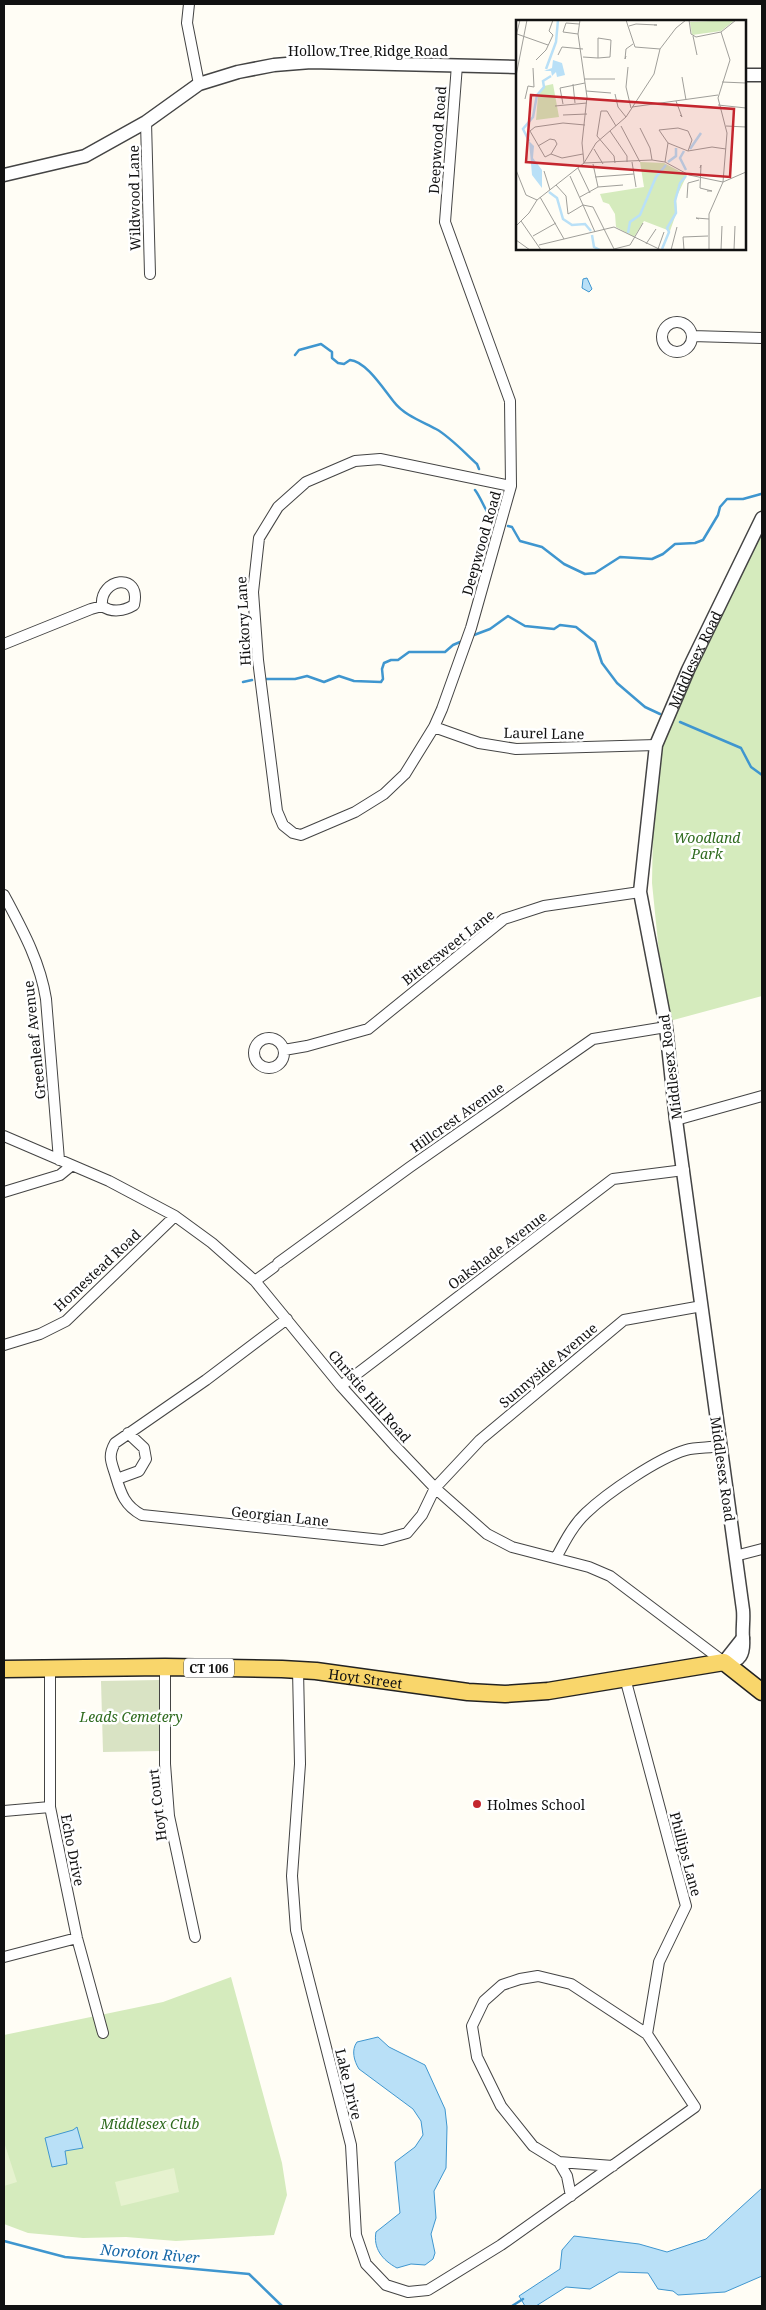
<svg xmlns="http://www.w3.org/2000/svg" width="766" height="2310" font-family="'Noto Serif',serif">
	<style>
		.green { fill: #d5ebbd }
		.cemetery { fill: #d9e3c4 }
		.pitch { fill: #e6f2cf }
		.water { fill: #b9e0f7; stroke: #3f96cf }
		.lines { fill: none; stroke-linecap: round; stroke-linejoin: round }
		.stream { stroke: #3f96cf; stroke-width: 2.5 }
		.minor-casing { stroke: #444; stroke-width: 12 }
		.tertiary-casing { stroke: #444; stroke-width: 15 }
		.primary-casing { stroke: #222; stroke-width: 19 }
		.minor { stroke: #fff; stroke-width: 10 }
		.tertiary { stroke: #fff; stroke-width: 12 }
		.primary { stroke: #f9d66b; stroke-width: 16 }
		.poi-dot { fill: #c4262e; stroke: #fff; stroke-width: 2 }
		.labels { text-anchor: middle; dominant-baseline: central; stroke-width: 5; stroke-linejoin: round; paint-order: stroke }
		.shield { fill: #fff; stroke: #585858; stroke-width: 1 }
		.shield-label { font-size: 12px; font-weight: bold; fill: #111 }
		.street-label { font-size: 14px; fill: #111; stroke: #fff }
		.park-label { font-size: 14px; font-style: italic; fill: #2f6b1f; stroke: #fff }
		.poi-label { font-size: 14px; fill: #111; stroke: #fff; text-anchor: start }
		.water-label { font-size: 15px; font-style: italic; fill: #1768a6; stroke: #fff }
		.inset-river { fill: none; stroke: #b9e0f7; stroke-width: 2.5 }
		.inset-road { fill: none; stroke: #a09f9a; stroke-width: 1 }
		.view { fill: #c4262e; fill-opacity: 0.15; stroke: #c4262e; stroke-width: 2.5 }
		.inset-edge { fill: none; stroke: #111; stroke-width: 2.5 }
	</style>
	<rect width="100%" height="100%" fill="#fffdf5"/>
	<path class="green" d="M762,507V996L666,1022L652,883L653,828L661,747L688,665Z
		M231,1977L282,2163L287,2195L274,2235L176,2241L126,2237L83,2238L28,2233L4,2224V2035L163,2002Z"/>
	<path class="cemetery" d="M159,1680L162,1751L103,1752L101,1681Z"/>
	<path class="pitch" d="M4,2142L17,2182L4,2186Z
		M174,2168L179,2192L121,2206L115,2182Z"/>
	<path class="water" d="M587,278L592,289L589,292L582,288L583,279Z
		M378,2037L389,2047L425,2065L445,2109L447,2127L446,2168L434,2191L436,2218L431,2234L435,2253L433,2259L425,2265L411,2264L397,2268C382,2260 373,2248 376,2232L400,2213L395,2162L415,2147L423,2135L421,2121L413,2109L359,2069C354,2061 351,2050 357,2042Z
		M77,2127L83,2148L65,2151L67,2164L52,2167L45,2138L73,2130Z
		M762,2188V2276L725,2292L678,2295L673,2291L658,2289L648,2273L619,2272L590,2289L566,2287L536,2306H525L519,2296L560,2269L562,2250L574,2236L639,2244L667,2252L706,2239Z"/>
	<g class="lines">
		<path class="stream" d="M295,355L299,350L321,344L332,352V358L338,363L344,364L350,360C366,361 384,390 394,402C404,415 421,421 436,429C449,436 465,453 477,464L479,469
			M475,490C482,499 486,514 494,521
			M508,526L512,527L520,541L542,547L564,564L585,574L595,573L620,557L652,559L663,554L675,544L695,543L703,540L718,515L720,507L727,499H743L761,494
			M474,635L490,629L508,616L525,626L554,629L560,625L576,627L595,642L602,663L617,683L645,707L660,714
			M266,679H295L307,676L324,682L339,676L354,681L381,682L383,679L382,669L384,663L391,660H398L409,652H445L453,645L460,642
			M243,682L252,680
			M680,722L741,748L751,767L762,775
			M4,2241L65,2257L249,2274L282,2306
			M512,2306L523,2299"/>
		<g class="minor-casing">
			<path id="minor" d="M189,4L187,23L199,84
				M457,65L445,222L510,401L511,486L471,628L442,709L434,727L405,774L384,794L355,812L301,835L293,833L283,825L277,811L258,660L253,592L259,538L278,507L306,482L355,461L380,459L511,486
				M146,122L150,274
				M662 337a15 15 0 1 1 30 0a15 15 0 1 1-30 0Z
				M692,336L762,338
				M4,644L91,609L102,606C112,613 124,611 134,605C142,571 99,578 102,606
				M434,727L479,743L516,749L656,745
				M4,895C22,929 40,961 46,999L59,1160
				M254 1053a15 15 0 1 1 30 0a15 15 0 1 1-30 0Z
				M284,1050L307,1046L368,1029L504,919L544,906L640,892
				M676,1120L762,1096
				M4,1136L109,1181L175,1216L212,1243L255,1281L341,1386L394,1445L435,1488L487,1534L512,1547L589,1567L610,1576L724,1662
				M4,1192L60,1175L71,1166
				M278,1263L410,1167L593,1039L666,1027
				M255,1281L274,1267
				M287,1319L206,1380L115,1443C107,1457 112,1463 116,1477C121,1494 125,1506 142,1515L382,1540L407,1533L422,1515L435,1488L480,1440L624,1320L702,1306
				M4,1345L40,1334L66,1321L175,1216
				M341,1386L613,1179L684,1170
				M117,1479L139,1471L146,1459L144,1448L128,1433
				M735,1556L762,1549
				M556,1558C564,1543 573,1525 586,1513C607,1493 658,1458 686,1450C696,1447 709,1448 720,1446
				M50,1667V1807L77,1938L103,2033
				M165,1667V1764L169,1816L195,1937
				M298,1670L300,1764L292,1876L296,1930L351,2145L356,2235L366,2264L386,2285L408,2292L428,2290L501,2245L695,2107L647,2034L659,1962L686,1906L625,1678
				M4,1811L50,1807
				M4,1957L77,1938
				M559,2162L613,2166
				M571,2196L567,2176L559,2162L533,2146L501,2106L477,2057L472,2026L484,2001L502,1985L520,1979L538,1976L571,1984L647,2034"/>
		</g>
		<g class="tertiary-casing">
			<g id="tertiary">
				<path d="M745,75H762"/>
				<path d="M4,175L85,156L146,122L199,84L238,72L274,65L311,62L517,67"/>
				<path id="s1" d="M724,1662C741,1663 744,1653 743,1639C742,1629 744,1619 743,1610L676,1120L666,1027L640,892L656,745L688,670L762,518"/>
				<path d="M724,1662L743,1638"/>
			</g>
		</g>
		<g class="primary-casing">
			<g id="primary">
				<path id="s2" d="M4,1669L165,1667L282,1669L316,1671L468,1692L505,1694L548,1691L724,1662L762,1692"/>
			</g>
		</g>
		<use href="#minor" class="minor"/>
		<use href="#tertiary" class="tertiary"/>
		<use href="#primary" class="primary"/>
	</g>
	<circle class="poi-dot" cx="477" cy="1804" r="5"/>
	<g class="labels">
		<rect class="shield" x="184" y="1658.5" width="50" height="19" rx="4"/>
		<g class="shield-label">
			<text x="209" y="1668">CT 106</text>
		</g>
		<g class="street-label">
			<text x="368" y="50">Hollow Tree Ridge Road</text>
			<text transform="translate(437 140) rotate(-86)">Deepwood Road</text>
			<text transform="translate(134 198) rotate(-91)">Wildwood Lane</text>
			<text transform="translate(481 543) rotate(-74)">Deepwood Road</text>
			<text transform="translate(243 621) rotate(-93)">Hickory Lane</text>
			<text stroke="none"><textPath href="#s1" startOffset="1032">Middlesex Road</textPath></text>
			<text transform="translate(544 733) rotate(1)">Laurel Lane</text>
			<text transform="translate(448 947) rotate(-38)">Bittersweet Lane</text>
			<text transform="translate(34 1040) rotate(-96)">Greenleaf Avenue</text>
			<text transform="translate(670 1067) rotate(-97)">Middlesex Road</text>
			<text transform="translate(457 1117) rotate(-35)">Hillcrest Avenue</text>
			<text transform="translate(497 1250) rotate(-37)">Oakshade Avenue</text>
			<text transform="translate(97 1270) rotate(-43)">Homestead Road</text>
			<text transform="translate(548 1365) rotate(-40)">Sunnyside Avenue</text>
			<text transform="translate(370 1396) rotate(49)">Christie Hill Road</text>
			<text transform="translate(723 1469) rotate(82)">Middlesex Road</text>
			<text transform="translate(280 1516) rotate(6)">Georgian Lane</text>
			<text stroke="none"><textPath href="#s2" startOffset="362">Hoyt Street</textPath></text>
			<text transform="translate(157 1805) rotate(-97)">Hoyt Court</text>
			<text transform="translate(73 1850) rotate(79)">Echo Drive</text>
			<text transform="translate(686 1854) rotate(75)">Phillips Lane</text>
			<text transform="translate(349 2084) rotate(76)">Lake Drive</text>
		</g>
		<g class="park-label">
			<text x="707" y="837">Woodland<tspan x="707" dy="16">Park</tspan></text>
			<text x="131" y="1716">Leads Cemetery</text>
			<text x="150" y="2123">Middlesex Club</text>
		</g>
		<g class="poi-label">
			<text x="487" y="1804">Holmes School</text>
		</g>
		<g class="water-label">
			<text transform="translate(150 2253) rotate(5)">Noroton River</text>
		</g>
	</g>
	<g transform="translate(516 20)">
		<rect width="230" height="230" fill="#fffdf5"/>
		<path d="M219,0L205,11L176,15L174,2ZM37,64L43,97L20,100L22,76L28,66ZM124,142L148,143L171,155L160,178L161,191L154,211L128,201L118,217L100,207L99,194L93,184L87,182L84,174L128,167Z" fill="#d5ebbd"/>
		<path d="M37,40L46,43L49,55L41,57L40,52L36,56L35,51H28L36,48ZM13,121L18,126L17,138L26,150V168L16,155Z" fill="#b9e0f7"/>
		<path class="inset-river" d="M30,49L40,22L42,0M13,121L7,109L17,97L21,75L28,67L27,61L35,56M174,129L185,113M168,131L164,138L170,150M152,142L160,136V128M33,172L41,178L47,199L56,205L69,204L75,211M112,213L114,202L124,195L140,157L150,145M76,215L78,227L84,230M146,229L153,212L151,208L160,193L159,181L164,163L170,156"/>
		<path class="inset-road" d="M110,0L119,27L144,29M173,0L175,14L180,17L205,12L220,0M113,6L120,4L141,5H138M1,14L32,25M62,14L47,12L50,3L63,4M0,16L4,0M177,16L181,35M82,18L95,20L94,37L82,38ZM42,35L46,27L67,29M110,36L109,39L110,29L117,24M67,37L82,38M20,40L30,30L37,15L33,11L37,0M112,47L110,67L115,88M0,56L11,0M166,57L170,80M68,59H99M206,62L230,63M57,64L59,83M70,71L95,73M99,74L102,87L110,97M9,79L12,66L18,67L17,48M160,81L166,97L164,95M47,84L44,68L69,63M202,85L230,88M39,86L71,83M116,87L202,75M47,95L71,94M105,106L124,142M210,106L230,107M124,108L134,128L136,140M94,111L111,136V142M22,126L34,119L39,120L41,124L35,134M78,129L87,144M172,131L176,120L172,111L162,108L143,110L152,123L172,131L196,127L210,129M67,134L46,138L35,134L29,137L14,111L19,107L47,103L69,105M116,142L120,167M149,142L152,123M68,143L136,140L149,142L173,155L207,162L211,113L202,78L214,40L205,12M68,143L80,123L110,97L138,54L144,29L160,8L170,0M99,143L98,136L81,116L85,91H91L100,106M77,144L82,167M62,148L74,173M0,150L10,175L21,180M28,151L34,170M54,156L67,185L77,187L98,229L114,225L127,203M79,157L118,154M40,165L50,176L52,194L67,185L79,212M184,168L185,145L184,148M184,168L196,171H191M24,177L48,219M64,177L82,167L107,165M171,178L172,163L183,160M183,199L180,198L193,199M5,201L25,230M0,206L13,193L21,180L68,143L66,123L71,77L62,14L64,0M17,216L40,203M0,220L14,230M130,224L140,209M23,225L98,207L145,230M142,229L148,212M155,230L161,207M168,230L167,217L192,216M186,230H207M193,230V194L207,162L230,152M205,230L206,206M218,230L219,206"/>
		<path class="view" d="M15,75L218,89L214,157L10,142Z"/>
		<rect width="230" height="230" class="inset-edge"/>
	</g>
	<rect width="766" height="2310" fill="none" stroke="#111111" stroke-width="10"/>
</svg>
